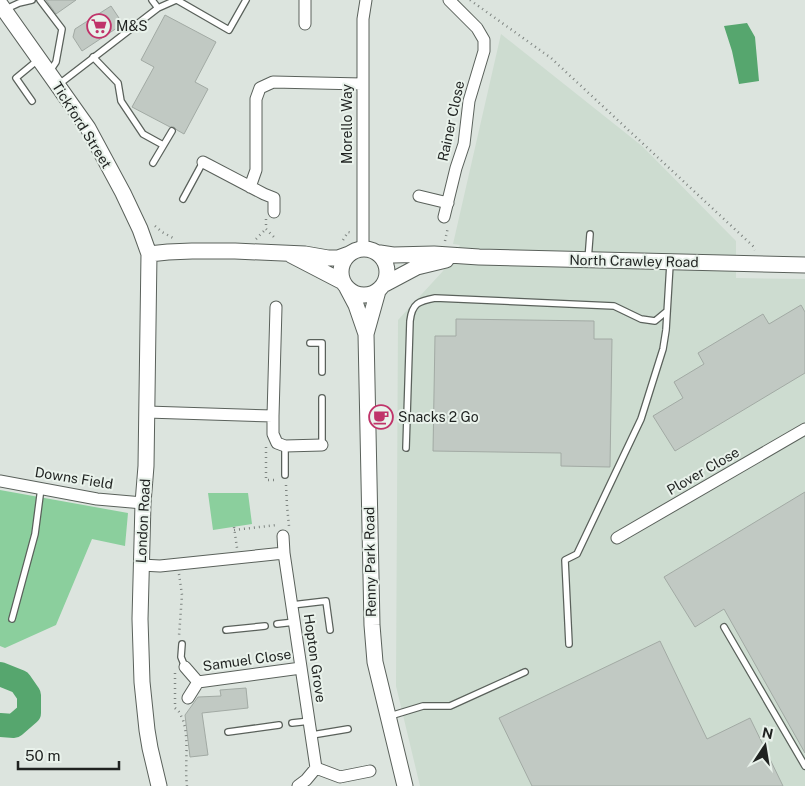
<svg xmlns="http://www.w3.org/2000/svg" width="805" height="786" font-family="'Public Sans',sans-serif">
	<style>
		.built { fill: #cddcd0 }
		.green { fill: #8bcf9d }
		.water { fill: #56a66e }
		.lines { fill: none; stroke-linecap: round; stroke-linejoin: round }
		.river { stroke: #56a66e; stroke-width: 24 }
		.building { fill: #c1c9c3; stroke: #a2aaa4 }
		.lane-casing { stroke: #5a615b; stroke-width: 8 }
		.street-casing { stroke: #5a615b; stroke-width: 13 }
		.secondary-casing { stroke: #5a615b; stroke-width: 17 }
		.path { stroke: #7e8480; stroke-width: 2.5; stroke-dasharray: 1 4; stroke-linecap: butt }
		.lane { stroke: #fff; stroke-width: 5.5 }
		.street { stroke: #fff; stroke-width: 11 }
		.secondary { stroke: #fff; stroke-width: 15 }
		.labels { text-anchor: middle; dominant-baseline: central; stroke-width: 4; stroke-linejoin: round; paint-order: stroke }
		.poi-label { font-size: 14px; fill: #1f2220; stroke: #e9f2eb; text-anchor: start }
		.street-label { font-size: 14px; fill: #1f2220; stroke: #e9f2eb }
	</style>
	<rect width="100%" height="100%" fill="#dce4de"/>
	<path class="built" d="M501,34L642,146L736,241V278L805,279V786H420L396,686L398,320L443,271L460,245L453,244Z"/>
	<path class="green" d="M0,490L128,513L125,546L92,539L56,625L5,648L0,646Z
		M208,493H248L252,524L213,530Z"/>
	<path class="water" d="M747,23L755,37L759,81L739,84L732,51L724,26Z"/>
	<g class="lines">
		<path class="river" d="M0,674L20,682L29,695V713L14,726L0,725"/>
	</g>
	<path class="building" d="M46,0H76L56,14Z
		M111,6L123,24L82,51L73,37L75,29Z
		M165,15L216,42L195,82L208,89L184,134L177,130L174,127H170L132,107L154,67L141,60Z
		M801,305L805,312V373L675,451L653,416L683,398L674,382L704,364L698,353L763,314L769,324Z
		M456,319L594,321V339H612L610,467L561,466V453L433,451L435,336H456Z
		M805,492V753L724,609L695,627L664,577Z
		M660,641L707,739L750,718L783,786H532L499,718Z
		M246,688L248,708L202,713L208,755L190,757L185,715L198,697L221,696L220,690Z"/>
	<g class="lines">
		<g class="lane-casing">
			<path id="lane" d="M40,0L62,29L56,62L50,71
				M152,0L158,8
				M177,0L229,30L246,0
				M6,9L19,3L32,0
				M93,57L118,83L121,101L143,134L163,145
				M58,85L158,8L176,0
				M32,101L16,78L39,59
				M153,163L172,131
				M183,199L203,162
				M588,260L590,234
				M310,343H322V372
				M322,445V398
				M406,448L410,321C412,303 419,301 435,298L614,306L641,319L655,321L667,311
				M285,475V446
				M292,605L326,601L330,630
				M12,619L35,534L41,488
				M277,624L295,622
				M724,627L805,766
				M226,630L265,626
				M182,644L181,657L185,667
				M569,644L565,560L577,554L641,419L663,349L666,330L670,264
				M390,716L423,706H450L525,672
				M292,723L310,721
				M228,732L279,725
				M312,735L348,729"/>
		</g>
		<g class="street-casing">
			<path id="street" d="M305,24V0
				M203,162L264,194L274,198V212
				M250,187L256,170V99L260,88L273,82L362,84
				M419,196L448,203
				M444,217L456,168L464,144L469,101L484,51V40L477,28L449,0
				M363,248V19L366,0
				M147,412L273,416L276,307
				M273,416V434L277,443L285,446L322,445
				M0,481L97,499L143,503
				M283,536L284,553
				M617,538L805,429
				M141,565L160,566L284,553L316,768L306,780L298,786
				M185,667L198,682L301,668
				M188,698L198,682
				M316,768L340,777L370,771"/>
		</g>
		<g class="secondary-casing">
			<path id="secondary" d="M0,4L88,128L123,193L140,229L149,254L146,466L143,503L140,619L142,682L147,730L150,748L159,786
				M341 272a23 23 0 1 1 46 0a23 23 0 1 1-46 0Z
				M380,253L393,255L434,254L479,257L805,265
				M149,254L168,252L192,251H235L305,254L328,258H338L349,254
				M291,255L343,282
				M385,284L417,267L446,260
				M347,288L356,305L366,334
				M378,291L366,334L372,625L375,662L405,786"/>
		</g>
		<path class="path" d="M470,0L551,58L754,247L755,250
			M266,219V229L275,238V240
			M155,226L162,232L173,238
			M256,239L266,229
			M343,240L348,232L353,233
			M445,241L448,227
			M266,447V480H277
			M286,485L287,506L289,526
			M234,527L237,548
			M234,530L277,525
			M179,574L182,595L179,636
			M175,673V708C177,710 179,711 180,714C191,731 184,766 187,786"/>
		<use href="#lane" class="lane"/>
		<use href="#street" class="street"/>
		<use href="#secondary" class="secondary"/>
	</g>
	<defs>
		<g id="supermarket-ring" transform="scale(1.25)"><circle r="9.5" fill="#e9f2eb" stroke="#c0346a" stroke-width="1.5"/><path d="M-6-5.5h2.5l.6 2H6L4.5 2H-2.5L-4.4-4H-6ZM-1.5 3.2a1.3 1.3 0 1 0 .1 0ZM3 3.2a1.3 1.3 0 1 0 .1 0Z" fill="#c0346a"/></g>
		<g id="cafe-ring" transform="scale(1.25)"><circle r="9.5" fill="#e9f2eb" stroke="#c0346a" stroke-width="1.5"/><path d="M-5.5-4.5H6V0H3Q3 3.5 0 3.5H-2.5Q-5.5 3.5-5.5 0ZM3-3.2v2h1.7v-2ZM-6 4.5H4V6H-6Z" fill="#c0346a"/></g>
	</defs>
	<g fill-rule="evenodd">
		<use href="#supermarket-ring" x="99" y="26"/>
		<use href="#cafe-ring" x="381" y="417"/>
	</g>
	<g class="labels">
		<g class="poi-label">
			<text x="116" y="26">M&amp;S</text>
			<text x="398" y="417">Snacks 2 Go</text>
		</g>
		<g class="street-label">
			<text transform="translate(451 121) rotate(-78)">Rainer Close</text>
			<text transform="translate(347 124) rotate(-90)">Morello Way</text>
			<text transform="translate(82 125) rotate(58)">Tickford Street</text>
			<text transform="translate(634 261) rotate(1)">North Crawley Road</text>
			<text transform="translate(703 471) rotate(-30)">Plover Close</text>
			<text transform="translate(74 478) rotate(9)">Downs Field</text>
			<text transform="translate(143 521) rotate(-87)">London Road</text>
			<text transform="translate(370 562) rotate(-91)">Renny Park Road</text>
			<text transform="translate(315 658) rotate(82)">Hopton Grove</text>
			<text transform="translate(247 660) rotate(-8)">Samuel Close</text>
		</g>
	</g>
	<g transform="translate(765 746) rotate(12)" stroke="#e9f2eb" stroke-width="4" paint-order="stroke">
	<path d="M0-4L9 19L0 12L-9 19Z" fill="#1f2220"/>
	<text y="-8" font-size="14" font-weight="bold" text-anchor="middle" fill="#1f2220">N</text>
	</g>
	<path d="M18 761v8h101v-8" fill="none" stroke="#1f2220" stroke-width="2.5"/>
	<text x="25" y="761" font-size="15" fill="#1f2220" stroke="#e9f2eb" stroke-width="4" paint-order="stroke">50 m</text>
</svg>
